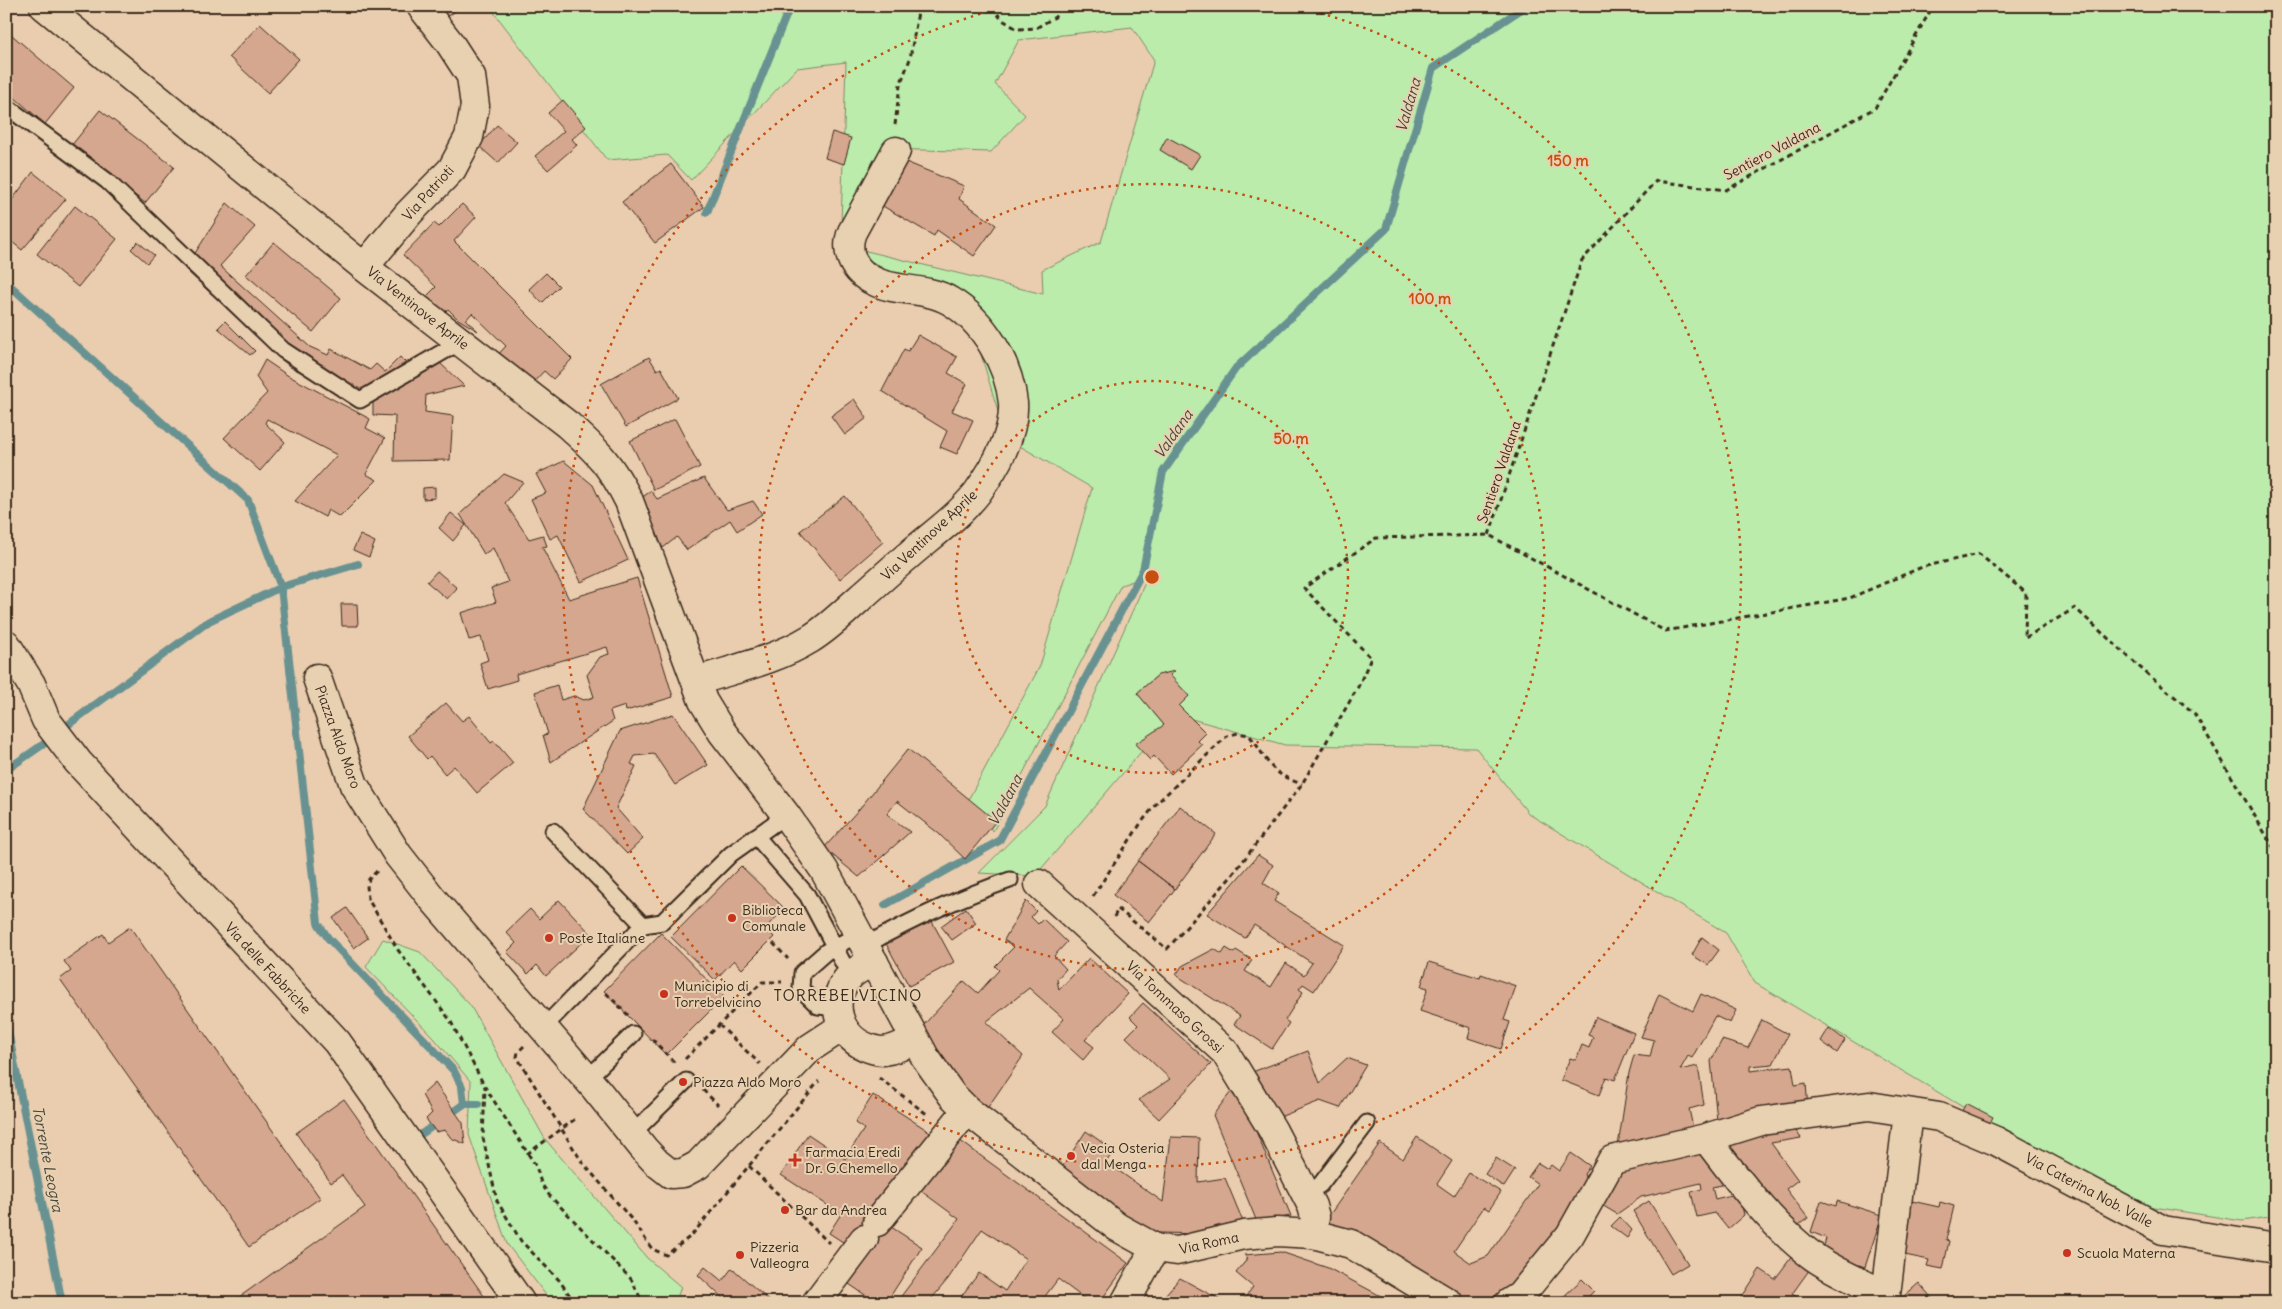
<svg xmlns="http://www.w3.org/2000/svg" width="2282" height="1309" font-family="Delius,sans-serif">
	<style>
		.green { fill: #bbecac; stroke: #7b8b65 }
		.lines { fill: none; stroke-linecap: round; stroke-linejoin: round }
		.stream { stroke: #679291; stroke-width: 8 }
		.building { fill: #d6a78f; stroke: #3b2a1e }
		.lane-casing { stroke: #3b2a1e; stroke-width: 19 }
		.street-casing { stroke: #3b2a1e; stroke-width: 31 }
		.secondary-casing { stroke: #3b2a1e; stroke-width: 31 }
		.path { stroke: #3b2a1e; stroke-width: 3; stroke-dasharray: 5 4; stroke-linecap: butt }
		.lane { stroke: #e8d1b1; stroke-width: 15 }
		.street { stroke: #e8d1b1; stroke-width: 28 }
		.secondary { stroke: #e8d1b1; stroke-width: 28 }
		.ring { fill: none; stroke: #c55010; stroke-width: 2.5; stroke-dasharray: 2.5 5 }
		.poi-dot { fill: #c8321e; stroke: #e8d1b1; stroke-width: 2 }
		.labels { text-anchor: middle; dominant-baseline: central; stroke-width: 4; stroke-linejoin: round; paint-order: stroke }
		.street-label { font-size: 14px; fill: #3b2a1e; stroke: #e8d1b1 }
		.poi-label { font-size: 14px; fill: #3b2a1e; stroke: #e8d1b1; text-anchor: start }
		.water-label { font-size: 15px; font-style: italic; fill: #46443b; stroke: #e8d1b1 }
		.quarter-label { font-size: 16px; letter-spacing: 1px; fill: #3b2a1e; stroke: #e8d1b1 }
		.centre { fill: #c55010; stroke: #e8d1b1; stroke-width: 2.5 }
		.ring-label { font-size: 15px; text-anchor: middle; font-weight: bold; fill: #c55010; stroke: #e8d1b1; stroke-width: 4; stroke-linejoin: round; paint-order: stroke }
	</style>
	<rect width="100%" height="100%" fill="#eacdaf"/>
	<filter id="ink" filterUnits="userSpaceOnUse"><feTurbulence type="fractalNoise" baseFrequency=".02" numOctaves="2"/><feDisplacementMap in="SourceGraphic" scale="10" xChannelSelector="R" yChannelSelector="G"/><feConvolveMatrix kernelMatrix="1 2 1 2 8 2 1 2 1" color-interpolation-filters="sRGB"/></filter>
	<g filter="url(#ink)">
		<path class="green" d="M489,6H2276V1216L2242,1221L2122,1202L1755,983L1726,933L1529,814L1476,748L1285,745L1188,718L1158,675L1137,693L1164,725L1035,876L979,873L1045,806L1148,576L1121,585L993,831L968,800L1040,666L1092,488L1006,438L971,321L846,246L1043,294L1042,270L1101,242L1154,60L1132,27L1019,40L995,84L1025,115L991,152L888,149L841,226L846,62L797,68L691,180L667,155L607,160Z
			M383,939L420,952L470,1005L545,1139L647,1258L681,1287L675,1303H552L507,1244L469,1135L471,1082L434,1038L366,967Z"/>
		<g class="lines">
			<path class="stream" d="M707,212L790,6
				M6,282L248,500L281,587L318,923L328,938L454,1071L462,1087L464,1104
				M69,724L209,621L281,587L358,564
				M6,770L51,739
				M885,905L999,841L1143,570L1163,472L1236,368L1386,229L1433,68L1526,6
				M6,1021L62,1303
				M420,1135L464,1104H478"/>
		</g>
		<path class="building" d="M431,6H462L442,21Z
			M260,24L299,59L268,93L229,57Z
			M6,30L74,88L45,124L6,90Z
			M563,100L586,127L572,139L577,145L548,170L535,156L564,131L548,113Z
			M100,110L174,167L145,203L71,146Z
			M497,125L517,142L498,163L479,146Z
			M832,132L851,138L844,164L825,158Z
			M1167,137L1200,155L1191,169L1160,150Z
			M906,162L964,186L959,199L996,225L974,256L937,230L934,236L881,205Z
			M671,164L704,207L655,243L622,202Z
			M33,172L66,199L22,250L6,237V208Z
			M227,203L255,227L220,266L310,347L328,355L331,349L370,370L376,364L385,372L400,357L408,365L353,396L290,367L185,269Z
			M462,204L476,217L454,241L572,359L553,379L544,371L530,386L494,359L506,346L472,313L466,320L478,331L458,319L448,309L443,314L426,297L436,287L403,255L434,223L439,227Z
			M75,206L117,239L78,287L37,254Z
			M138,242L154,255L147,263L131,249Z
			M274,242L341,298L313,332L246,275Z
			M546,273L559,286L542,303L529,289Z
			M225,321L255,351L250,355L218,328Z
			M918,335L957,357L948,373L967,384L952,411L973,420L957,454L940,447L947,431L882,391L904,349L908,351Z
			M649,357L657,370L661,368L678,398L626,427L601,384Z
			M265,360L287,375L370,419L366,428L385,438L366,474L377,480L340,517L328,510L325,517L295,501L337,455L267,419L265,423L285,442L260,471L224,438L267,393L256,377Z
			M440,363L464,386L426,395L425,412L453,416L450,460L394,461L395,416L373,415V399Z
			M854,399L867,418L845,435L831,416Z
			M675,419L700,467L654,490L630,441Z
			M564,461L593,485L628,560L581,582L558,535L550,539L531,499L546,493L536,474Z
			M504,474L523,482L505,503L529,539L543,535L547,546L542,547L569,599L637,578L673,697L626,711L625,706L610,711L613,721L551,762L543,735L548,734L535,692L557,685L561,700L574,696L584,700L594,697L587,675L600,657L609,654L607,647L516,674L517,680L488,689L480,663L488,660L481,637L469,640L461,613L496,602L491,588L508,582L493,548L484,554L460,514Z
			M704,478L727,510L753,501L762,514L737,531L730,520L687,550L677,537L663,548L637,501L651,491L657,499Z
			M435,487V498L423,499V488Z
			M845,496L883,542L840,579L800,531Z
			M451,513L466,525L453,541L439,528Z
			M360,535L375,542L369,557L353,550Z
			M437,571L457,588L447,599L427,582Z
			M341,604H357L358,626H342Z
			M1175,671L1170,675L1189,696L1179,706L1206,733L1198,741L1202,745L1171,774L1154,756L1150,760L1135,744L1164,725L1137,693L1158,675Z
			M446,703L462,721L469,716L491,743L494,741L513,763L477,793L454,766L445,774L430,756L427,759L408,736Z
			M673,714L708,765L675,785L654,754L635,756L631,764L636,766L616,808L643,839L627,854L583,809L620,731Z
			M908,749L996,821L965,859L938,833L897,801L887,814L910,832L859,877L824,848L860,808Z
			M1180,806L1216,834L1175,889L1138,861Z
			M1258,855L1273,865L1263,883L1279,893L1274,901L1344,945L1314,991L1303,984L1299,989L1303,992L1285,1020L1289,1023L1272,1049L1234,1024L1240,1016L1176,975L1182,966L1214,949L1222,954L1226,948L1234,953L1236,950L1252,960L1245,971L1271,987L1286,963L1304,975L1312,963L1254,925L1245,938L1207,914Z
			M1138,861L1175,889L1149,922L1113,895Z
			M741,866L785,909L765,928L774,937L742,969L734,960L715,980L671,937Z
			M559,900L591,934L546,976L537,965L528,974L507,952L516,943L506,932L530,909L539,919Z
			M1026,901L1036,911L1031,917L1038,924L1043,919L1067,942L1054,956L1066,969L1057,979L1059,990L1089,958L1128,994L1085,1040L1094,1047L1083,1060L1052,1032L1064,1019L1029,988L986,1022L1023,1056L986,1110L950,1076L918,1031L964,981L978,993L999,970L995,966L1014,947L1004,940Z
			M347,908L368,938L354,948L333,918Z
			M966,908L976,923L952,940L941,926Z
			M928,914L954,962L909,986L883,938Z
			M130,927L320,1198L249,1247L60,979L71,971L64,961L103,934L108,942Z
			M661,933L724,997L666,1055L604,991Z
			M1702,937L1719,950L1708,965L1692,955Z
			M1429,962L1480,978L1481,974L1516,986L1504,1020L1510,1022L1501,1049L1468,1038L1471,1028L1420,1011L1428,988L1421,986Z
			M1659,994L1693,1011L1701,994L1736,1010L1730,1023L1715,1016L1692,1058L1688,1056L1680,1070L1698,1066L1704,1105L1689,1109L1695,1137L1617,1153L1629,1073L1634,1055L1650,1057L1654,1040L1641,1037Z
			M1143,1003L1211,1064L1159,1119L1139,1100L1170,1079L1126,1037L1138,1025L1130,1017Z
			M1596,1017L1634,1033L1615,1080L1606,1077L1599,1095L1561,1080L1570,1058L1576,1060L1582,1045L1589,1048L1593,1037L1588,1035Z
			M1762,1020L1788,1034L1773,1064L1750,1066V1071L1792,1066L1795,1085L1806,1083L1808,1110L1717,1120L1711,1061L1722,1040L1748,1048Z
			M1829,1028L1845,1040L1837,1053L1821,1041Z
			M1308,1051L1320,1083L1347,1058L1366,1065L1340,1108L1320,1101L1267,1122L1239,1077Z
			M435,1083L463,1123L465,1144L451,1138L445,1130L436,1132L426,1119L432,1113L422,1095Z
			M1231,1092L1248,1112L1291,1216L1257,1222L1213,1115Z
			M873,1095L930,1132L873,1219L888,1225L922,1247L886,1303H877L846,1282L849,1246L829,1233L841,1214L781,1175L808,1134L845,1159L864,1129L855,1123Z
			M344,1099L489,1303H231L365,1207L342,1175L331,1183L296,1133Z
			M1966,1103L1993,1117L1985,1133L1958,1119Z
			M1791,1124L1801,1138L1771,1143L1798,1180L1786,1189L1808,1218L1788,1233L1718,1141Z
			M1086,1131L1114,1151L1106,1162L1163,1202L1171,1137L1199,1138L1198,1182L1225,1178L1244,1224L1203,1234L1160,1233L1123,1223L1057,1175Z
			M1417,1137L1452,1161L1437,1184L1454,1196L1469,1173L1501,1192L1489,1210L1484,1207L1454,1251L1471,1263L1488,1256L1538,1184L1528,1177L1538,1163L1548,1169L1551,1165L1559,1171L1571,1153L1590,1166L1584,1174L1588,1186L1516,1286L1485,1301L1455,1303L1324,1223L1380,1143L1403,1159Z
			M959,1140L1128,1263L1099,1303H1090L1058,1279L1040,1303H956L979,1273L1005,1291L1026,1259L982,1229L948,1279L928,1303H896L959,1219L921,1191Z
			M1703,1144L1726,1184L1712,1187L1715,1199L1739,1193L1744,1215L1728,1229L1715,1213L1697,1217L1691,1192L1702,1189L1701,1183L1641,1197L1617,1214L1600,1204L1615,1179L1636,1160Z
			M1496,1158L1515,1170L1504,1187L1485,1174Z
			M1649,1201L1688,1264L1671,1274L1633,1211Z
			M1821,1201L1836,1206L1837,1201L1882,1215L1865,1267L1822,1253L1826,1238L1811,1232Z
			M1912,1201L1939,1207L1940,1202L1954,1206L1946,1240L1949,1241L1943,1269L1927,1266L1929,1260L1900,1254Z
			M1620,1217L1632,1230L1627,1238L1611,1226Z
			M1799,1247L1815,1262L1792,1294L1800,1299L1797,1303H1738L1760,1269L1775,1279Z
			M1281,1252L1328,1268L1394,1303H1283L1275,1300L1274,1303H1241L1253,1287L1236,1273L1248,1258L1244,1255Z
			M705,1267L722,1281L732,1268L772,1303H728L698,1275Z
			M1180,1278L1226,1303H1158Z
			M1582,1279L1594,1291L1582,1303H1557Z
			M1919,1283L1936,1303H1896Z
			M1855,1296V1303H1836L1840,1302V1297Z"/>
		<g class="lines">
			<g class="lane-casing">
				<path id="lane" d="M6,106L107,181L283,350L360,400L460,342
					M553,831L643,925
					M756,836L807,895L850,976
					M866,945C913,919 958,898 1010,880
					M838,1008L818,1006L801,989L802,973L827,951L859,934
					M543,1028L643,925L662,922L731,854L786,815
					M587,1079L633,1034
					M632,1134L686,1081
					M1306,1193L1320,1185L1367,1123"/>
			</g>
			<g class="street-casing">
				<path id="street" d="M6,644L31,684L46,720L78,762L337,1042L521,1303
					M317,678L354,785L398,855L431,897L595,1088L644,1149L657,1163L671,1174L683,1173L698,1165L810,1048L842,1027
					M697,681C734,669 776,660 810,639C825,630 838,618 851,606C870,589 890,571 910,554C932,535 959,516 977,493C995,468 1015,435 1013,403C1009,364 984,321 950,301C926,287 895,292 874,281C854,272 844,252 852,232L896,151
					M1039,884L1225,1052L1272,1129L1312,1206L1315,1217L1313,1234
					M874,962C866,966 856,969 850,976C826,1001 839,1040 872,1049C875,1050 879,1051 883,1051C895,1050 905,1044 915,1039
					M1706,1138C1735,1177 1774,1228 1814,1257C1835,1272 1862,1282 1884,1295
					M877,1222L967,1110
					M816,1303L864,1239
					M1509,1303L1520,1296L1570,1235L1612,1160L1706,1138L1761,1121L1869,1106L1939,1117L1996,1141L2163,1230L2276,1248
					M1885,1303L1908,1113"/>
			</g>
			<g class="secondary-casing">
				<path id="secondary" d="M44,6L364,267L568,425C598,452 611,465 629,501L703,701L722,732L786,815L824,870L925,1057L952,1095L967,1110L1117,1227L1155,1248L1177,1251L1244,1235L1277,1232L1313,1234L1351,1244L1449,1303
					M364,267L409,213L452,169L469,137L475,106L471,76L449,42L421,6
					M1125,1303L1155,1248"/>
			</g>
			<path class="path" d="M993,6L1001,19L1017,29L1036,28L1055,17L1060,6
				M895,125L900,85L910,59L919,6
				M1489,535L1582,260L1656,181L1726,190L1875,108L1933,6
				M377,871L369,879L367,885L368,899L398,950L450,1020L485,1087
				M1093,896L1141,823L1156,804L1227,736L1238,733L1249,735C1270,761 1266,772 1302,784
				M1114,917L1118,909L1167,949L1230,878L1302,784L1358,687L1371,658L1304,588L1376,538L1489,535L1665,631L1850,598L1922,567L1979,554L2026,593L2025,638L2075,608L2145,672L2194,713L2276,852
				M773,943L788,959
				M606,993L628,1015
				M719,1025L760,1064
				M652,1039L675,1063
				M524,1046L518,1052L517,1057L582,1162L633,1221L652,1249L666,1255L691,1236L819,1081
				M685,1059L762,982H782
				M879,1078L928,1115
				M703,1090L718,1105
				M527,1154L578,1117
				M749,1166L829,1243
				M575,1303L559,1280L521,1241L497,1201L483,1138L485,1087L536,1166L541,1183L549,1195L631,1279L643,1303"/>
			<use href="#lane" class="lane"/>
			<use href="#street" class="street"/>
			<use href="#secondary" class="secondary"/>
		</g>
	</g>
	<g class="ring">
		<circle cx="1152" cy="577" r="196"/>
		<circle cx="1152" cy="577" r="393"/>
		<path d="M1299 7A589 589 0 1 1 1005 7"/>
	</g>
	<g class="poi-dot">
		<circle cx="732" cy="918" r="5"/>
		<circle cx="549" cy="938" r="5"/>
		<circle cx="664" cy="994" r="5"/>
		<circle cx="683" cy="1082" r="5"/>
		<circle cx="1071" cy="1156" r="5"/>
		<path d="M792.5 1152.5h5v5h5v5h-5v5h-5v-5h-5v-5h5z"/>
		<circle cx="785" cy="1210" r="5"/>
		<circle cx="2067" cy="1253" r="5"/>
		<circle cx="740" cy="1255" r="5"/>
	</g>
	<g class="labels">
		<g class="street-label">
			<text transform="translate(1772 151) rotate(-28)">Sentiero Valdana</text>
			<text transform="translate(428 193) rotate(-48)">Via Patrioti</text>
			<text transform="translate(418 308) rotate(38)">Via Ventinove Aprile</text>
			<text transform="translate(1499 472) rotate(-71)">Sentiero Valdana</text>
			<text transform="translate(929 535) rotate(-43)">Via Ventinove Aprile</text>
			<text transform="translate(338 737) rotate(70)">Piazza Aldo Moro</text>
			<text transform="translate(268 968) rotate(47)">Via delle Fabbriche</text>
			<text transform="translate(1175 1007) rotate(43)">Via Tommaso Grossi</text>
			<text transform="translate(2089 1190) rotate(28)">Via Caterina Nob. Valle</text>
			<text transform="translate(1209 1243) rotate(-12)">Via Roma</text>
		</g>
		<g class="poi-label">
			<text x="742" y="910">Biblioteca<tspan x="742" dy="16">Comunale</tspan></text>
			<text x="559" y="938">Poste Italiane</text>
			<text x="674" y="986">Municipio di<tspan x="674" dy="16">Torrebelvicino</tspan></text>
			<text x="693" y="1082">Piazza Aldo Moro</text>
			<text x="1081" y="1148">Vecia Osteria<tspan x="1081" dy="16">dal Menga</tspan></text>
			<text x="805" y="1152">Farmacia Eredi<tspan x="805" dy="16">Dr. G.Chemello</tspan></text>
			<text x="795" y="1210">Bar da Andrea</text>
			<text x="750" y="1247">Pizzeria<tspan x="750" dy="16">Valleogra</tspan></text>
			<text x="2077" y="1253">Scuola Materna</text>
		</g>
		<g class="water-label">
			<text transform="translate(1408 105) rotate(-74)">Valdana</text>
			<text transform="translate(1173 434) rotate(-55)">Valdana</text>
			<text transform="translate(1005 800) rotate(-62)">Valdana</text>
			<text transform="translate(48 1159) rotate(79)">Torrente Leogra</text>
		</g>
		<g class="quarter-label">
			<text x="848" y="995">TORREBELVICINO</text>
		</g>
	</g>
	<circle cx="1152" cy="577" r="8" class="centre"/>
	<g class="ring-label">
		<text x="1568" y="166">150 m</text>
		<text x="1430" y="304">100 m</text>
		<text x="1291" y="444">50 m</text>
	</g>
	<rect width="2282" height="1309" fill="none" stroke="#e8d1b1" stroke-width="25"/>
	<rect x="12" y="12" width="2257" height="1284" fill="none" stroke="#3b2a1e" stroke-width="2" filter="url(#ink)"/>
</svg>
